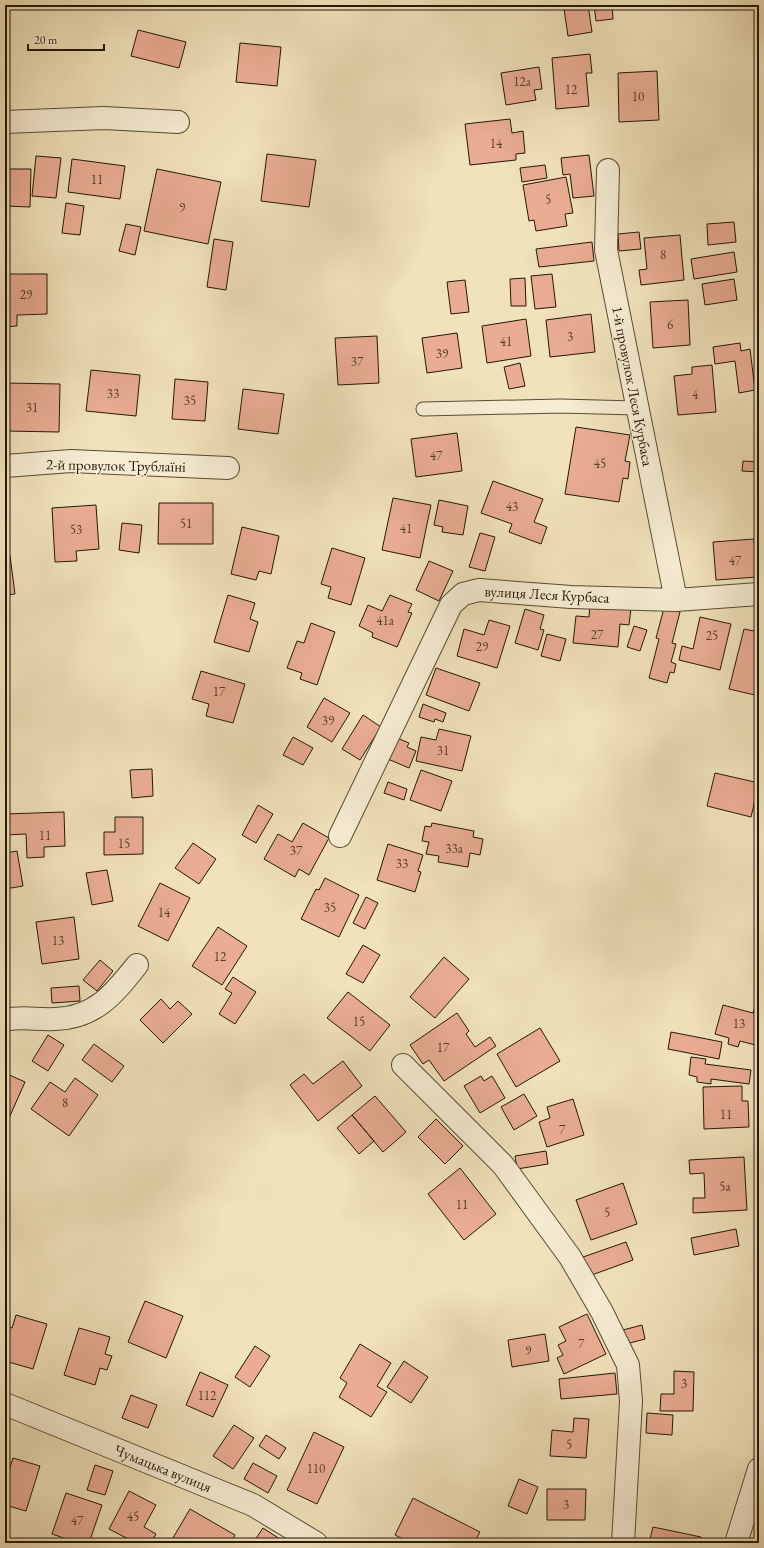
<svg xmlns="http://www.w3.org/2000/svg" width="764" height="1548" font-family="'EB Garamond',serif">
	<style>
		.building { fill: #eaad94; stroke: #231706 }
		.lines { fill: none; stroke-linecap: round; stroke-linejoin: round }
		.service-casing { stroke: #564a33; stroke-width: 15 }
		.minor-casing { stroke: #564a33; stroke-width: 24 }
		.service { stroke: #f6ecd3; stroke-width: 13 }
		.minor { stroke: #f6ecd3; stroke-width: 22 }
		.labels { text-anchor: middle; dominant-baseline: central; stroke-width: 3; stroke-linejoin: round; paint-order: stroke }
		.number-label { font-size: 13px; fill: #553c2a }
		.street-label { font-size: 15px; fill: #231706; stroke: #f6ecd3 }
	</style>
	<rect width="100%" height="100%" fill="#f1e2bb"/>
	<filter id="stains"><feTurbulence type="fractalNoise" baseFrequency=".005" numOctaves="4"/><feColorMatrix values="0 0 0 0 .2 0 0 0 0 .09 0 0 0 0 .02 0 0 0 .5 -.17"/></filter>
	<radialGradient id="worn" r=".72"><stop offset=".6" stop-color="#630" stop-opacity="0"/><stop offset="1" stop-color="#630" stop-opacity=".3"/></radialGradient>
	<path class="building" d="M571,5H588L592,32L568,36L564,9L572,8Z
		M594,5H612L613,19L596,21Z
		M138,30L186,42L179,68L131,56Z
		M240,43L281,47L277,86L236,82Z
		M590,54L592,73H586L589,106L556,109L552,58Z
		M539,67L542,89L534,90L536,100L506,105L501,73Z
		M657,71L659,120L619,122L618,73Z
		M510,119L512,133L523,131L525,153L516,154V160L470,165L465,124Z
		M267,154L316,160L309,207L261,201Z
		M589,155L594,196L573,198L570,174L563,175L561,158Z
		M36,156L61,158L56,198L32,196Z
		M72,159L125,166L120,199L68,192Z
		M545,165L547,178L522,182L520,168Z
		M7,169H31L30,207L5,206Z
		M157,169L221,182L208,244L144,231Z
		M566,177L573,213L565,214L567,226L536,231L534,220L529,221L523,185Z
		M66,203L84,206L80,235L62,233Z
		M734,222L736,242L708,245L707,224Z
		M126,224L141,227L135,255L119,251Z
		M639,232L641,249L619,251L618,234Z
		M680,235L684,280L641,285L639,270L647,269L644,238Z
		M214,239L233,242L226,290L207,287Z
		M592,242L594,261L539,267L536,249Z
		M734,252L737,272L694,279L691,259Z
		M5,274H47V314L17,315V326L5,327Z
		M552,274L556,307L535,309L531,276Z
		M525,278L526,306H511L510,279Z
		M734,279L737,300L705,305L702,284Z
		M465,280L469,312L451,314L447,282Z
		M688,300L690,345L653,348L650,302Z
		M591,314L595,352L550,357L546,320Z
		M526,319L531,356L487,363L482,326Z
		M457,333L462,368L427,373L422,338Z
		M377,336L379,383L338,385L335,338Z
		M740,343L741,351L750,349L755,390L739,393L735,361L715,364L713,347Z
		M520,363L525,386L509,389L504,367Z
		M712,365L716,412L678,415L674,376L692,374V367Z
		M91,370L140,375L136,416L86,411Z
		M175,379L208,382L205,421L172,419Z
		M5,383L60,384L59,432L5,431Z
		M243,389L284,394L278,434L238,429Z
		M576,427L630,435L625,461L630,462L628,479L623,478L619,502L565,494Z
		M457,433L462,471L416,477L411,439Z
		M743,461L759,462V472L742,471Z
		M493,481L543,499L534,522L547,527L541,544L509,532L512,524L481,513Z
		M393,498L431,505L420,558L382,550Z
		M439,500L468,506L463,535L442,532L443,527L434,525Z
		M159,503H213V544H158Z
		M96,505L99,549L76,551L77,561L55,562L52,508Z
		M122,523L142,525L139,553L119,550Z
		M242,527L279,536L271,574L259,571L256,580L231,574Z
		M480,533L495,537L485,571L469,567Z
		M754,539L757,577L716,580L713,542Z
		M332,548L365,558L351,605L328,598L331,587L321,584Z
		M10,556L15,594L5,595V557Z
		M429,561L453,571L439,601L416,590Z
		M228,595L255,603L250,619L258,622L249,652L214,642Z
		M390,595L412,604L408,612L412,613L397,647L372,637L373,633L359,626L368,605L382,611Z
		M590,604L631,608L629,625L620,624L618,647L573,643L576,616L589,617Z
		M664,608L680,612L672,643L676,644L671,662L676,664L674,673L670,672L667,683L649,678L659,639L656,638Z
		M525,609L544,615L540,629L544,630L538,650L515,643Z
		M700,617L731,624L720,670L679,660L682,646L693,649Z
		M489,620L510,626L497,668L457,656L464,629L484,635Z
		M311,623L335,632L317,685L300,679L302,673L287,668L297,641L304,643Z
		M634,626L647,630L640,651L627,647Z
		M744,629L759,632V696L729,689Z
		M547,634L566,639L560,661L541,656Z
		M436,668L480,683L469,711L426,695Z
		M201,671L245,684L233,723L206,716L209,704L192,699Z
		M324,698L350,713L332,742L307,727Z
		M423,704L446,713L443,722L435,719L434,722L419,717Z
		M363,715L381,727L360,760L342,749Z
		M439,729L471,736L462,771L416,761L421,737L436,740Z
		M392,736L409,743L407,747L416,751L409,768L383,757Z
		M293,737L313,748L303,765L283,755Z
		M152,769L153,796L132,798L130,770Z
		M421,770L452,781L441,811L410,800Z
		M715,773L759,783L751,817L707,806Z
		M388,782L407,789L404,800L384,793Z
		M258,805L273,814L256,843L242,835Z
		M64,812L65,846L44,847V857L27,858L26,834L5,835V814Z
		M115,817H143V854L104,855V832H115Z
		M303,823L329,838L309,875L299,869L295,877L264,859L278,834L292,842Z
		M432,823L474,831L473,837L483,839L480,855L470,853L468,867L438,862L439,856L426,854L429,842L422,841L425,826L431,827Z
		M193,843L216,859L199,884L175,868Z
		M388,844L423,855L418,871L421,872L415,892L377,880Z
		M17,851L23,886L5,889V853Z
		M107,870L113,901L92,905L86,873Z
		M325,878L359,895L339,937L301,919L316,889L319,890Z
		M160,883L190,898L168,941L138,926Z
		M366,897L378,903L365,929L353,923Z
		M74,917L79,959L42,964L36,922Z
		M218,927L247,946L222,985L192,966Z
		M363,945L380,955L363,983L346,974Z
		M444,957L469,979L435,1018L410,997Z
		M100,960L113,971L97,991L83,980Z
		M233,977L256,992L235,1024L219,1014L232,993L225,989Z
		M79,986L80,1001L52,1003L51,988Z
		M348,992L390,1025L370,1051L327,1018Z
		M161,999L170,1009L178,1001L192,1014L163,1043L140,1020Z
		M757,1000L759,1001V1046L740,1041L738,1047L728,1044L729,1038L715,1034L723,1005L753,1013Z
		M457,1013L469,1031L466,1034L475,1047L490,1037L496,1046L444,1081L429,1060L423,1064L410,1045Z
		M540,1028L560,1061L516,1087L497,1054Z
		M671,1032L722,1042L719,1059L668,1049Z
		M48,1035L64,1045L48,1071L32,1061Z
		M94,1044L124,1066L112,1082L82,1060Z
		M691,1057L706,1059L705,1064L751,1070L749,1084L711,1079V1084L697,1082V1077L689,1075Z
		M343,1061L362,1086L318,1121L290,1085L304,1074L313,1084Z
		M5,1073L25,1082L6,1125L5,1124Z
		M481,1076L484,1081L492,1076L505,1098L480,1113L464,1086Z
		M75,1078L98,1095L69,1136L31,1109L50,1082L65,1092Z
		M742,1086V1101H748L749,1127L704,1129L703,1087Z
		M524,1094L537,1116L514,1130L501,1107Z
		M375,1096L406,1132L383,1152L352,1115Z
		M573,1099L584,1135L547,1147L539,1122L550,1118L547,1107Z
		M352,1115L374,1141L359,1154L337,1128Z
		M436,1119L463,1146L445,1164L418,1137Z
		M546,1151L548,1164L517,1169L515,1156Z
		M744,1157L747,1210L693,1213V1198H705L704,1173L690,1174L689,1160Z
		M460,1168L496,1214L464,1240L428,1194Z
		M623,1183L637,1224L591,1240L576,1200Z
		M736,1229L739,1246L694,1255L691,1238Z
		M626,1242L633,1260L589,1276L583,1257Z
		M145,1301L183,1316L166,1358L128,1342Z
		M587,1314L606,1354L564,1374L557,1358L563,1355L558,1345L566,1341L559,1327Z
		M16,1315L47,1324L33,1369L5,1361V1326L12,1328Z
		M642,1325L645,1339L626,1344L623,1330Z
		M79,1328L110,1337L105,1354L112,1356L107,1370L100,1368L95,1385L64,1375Z
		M545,1334L549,1361L512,1367L508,1340Z
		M360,1344L391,1363L377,1386L387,1392L371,1417L339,1397L347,1383L340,1378Z
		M255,1346L270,1356L250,1387L235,1377Z
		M404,1361L428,1377L411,1403L387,1387Z
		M674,1371L694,1372L693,1411H660L661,1394H674Z
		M200,1372L228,1385L213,1417L186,1405Z
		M615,1373L617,1394L561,1399L559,1379Z
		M131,1395L157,1405L148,1428L122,1418Z
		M647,1413L673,1415L672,1435L646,1433Z
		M574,1418L589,1419L586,1458L550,1456L552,1430L573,1432Z
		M234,1425L254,1438L233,1469L213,1456Z
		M314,1432L344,1447L317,1504L287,1490Z
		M266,1435L286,1448L279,1459L259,1446Z
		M13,1458L40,1466L26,1511L5,1505V1483Z
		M253,1463L277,1476L268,1493L244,1479Z
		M95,1465L113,1471L105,1495L87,1490Z
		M519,1479L538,1487L527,1514L508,1506Z
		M547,1489H586L585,1520H547Z
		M129,1491L156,1505L144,1527L156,1534L151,1543H136L109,1529Z
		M66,1493L102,1505L89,1543H78L52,1534Z
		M413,1498L480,1532L474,1543H411L395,1535Z
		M759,1499V1519L753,1518Z
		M190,1509L235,1535L231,1543H170Z
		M653,1527L701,1537L700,1543H649Z
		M263,1528L286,1543H253Z"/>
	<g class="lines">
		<g class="service-casing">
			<path id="service" d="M423,409L560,406L636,408"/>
		</g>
		<g class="minor-casing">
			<path id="minor" d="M5,122L104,118L178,122
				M608,170L606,250L676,600
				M5,466L71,461L228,468
				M340,836L451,605L463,594L479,590L571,597L676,600L759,594
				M5,1020C22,1016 37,1020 55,1019C95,1018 114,994 137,965
				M403,1065L503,1165L570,1257L602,1312L628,1365L631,1401L623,1543
				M5,1404L253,1505L316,1543
				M736,1543L759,1469"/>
		</g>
		<use href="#service" class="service"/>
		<use href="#minor" class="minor"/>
	</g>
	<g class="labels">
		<g class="number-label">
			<text x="522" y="81">12а</text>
			<text x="571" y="89">12</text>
			<text x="638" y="96">10</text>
			<text x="496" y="143">14</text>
			<text x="97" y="179">11</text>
			<text x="548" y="199">5</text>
			<text x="182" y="207">9</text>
			<text x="663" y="254">8</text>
			<text x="26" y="294">29</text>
			<text x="670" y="324">6</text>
			<text x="570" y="336">3</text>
			<text x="506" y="341">41</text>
			<text x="442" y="353">39</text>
			<text x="357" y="361">37</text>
			<text x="113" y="393">33</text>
			<text x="695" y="394">4</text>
			<text x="190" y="400">35</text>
			<text x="32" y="407">31</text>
			<text x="436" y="455">47</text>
			<text x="600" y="463">45</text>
			<text x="512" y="506">43</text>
			<text x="186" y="523">51</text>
			<text x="406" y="528">41</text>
			<text x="76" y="529">53</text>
			<text x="735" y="560">47</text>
			<text x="385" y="620">41а</text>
			<text x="597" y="634">27</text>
			<text x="712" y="635">25</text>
			<text x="482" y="646">29</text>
			<text x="219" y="691">17</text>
			<text x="328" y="720">39</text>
			<text x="443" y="750">31</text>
			<text x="45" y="835">11</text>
			<text x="124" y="843">15</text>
			<text x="454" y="848">33а</text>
			<text x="296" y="850">37</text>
			<text x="402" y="863">33</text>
			<text x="330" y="907">35</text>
			<text x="164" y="912">14</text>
			<text x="58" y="940">13</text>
			<text x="220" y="956">12</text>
			<text x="359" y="1021">15</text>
			<text x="739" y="1023">13</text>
			<text x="443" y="1047">17</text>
			<text x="65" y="1102">8</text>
			<text x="726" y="1114">11</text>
			<text x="562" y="1129">7</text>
			<text x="725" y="1186">5а</text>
			<text x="462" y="1204">11</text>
			<text x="607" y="1212">5</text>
			<text x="581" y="1343">7</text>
			<text x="528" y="1350">9</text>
			<text x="684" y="1383">3</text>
			<text x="207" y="1395">112</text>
			<text x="569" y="1444">5</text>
			<text x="316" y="1468">110</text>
			<text x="566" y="1504">3</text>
			<text x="133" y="1516">45</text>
			<text x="77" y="1520">47</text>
		</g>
		<g class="street-label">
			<text transform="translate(633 386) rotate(79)">1-й провулок Леся Курбаса</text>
			<text transform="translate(116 465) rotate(1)">2-й провулок Трублаїні</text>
			<text transform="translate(547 594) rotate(3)">вулиця Леся Курбаса</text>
			<text transform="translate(163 1468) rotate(22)">Чумацька вулиця</text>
		</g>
	</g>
	<rect width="764" height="1548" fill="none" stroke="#f1e2bb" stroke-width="20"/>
	<rect x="6" y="6" width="752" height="1536" fill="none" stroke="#231706" stroke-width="2"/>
	<rect x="10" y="10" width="744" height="1528" fill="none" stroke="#231706"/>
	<path d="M28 44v6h76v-6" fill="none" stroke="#231706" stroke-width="2"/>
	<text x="34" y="44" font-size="12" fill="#231706" stroke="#f6ecd3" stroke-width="3" paint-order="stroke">20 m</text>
	<rect width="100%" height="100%" filter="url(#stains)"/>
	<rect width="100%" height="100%" fill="url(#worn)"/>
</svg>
